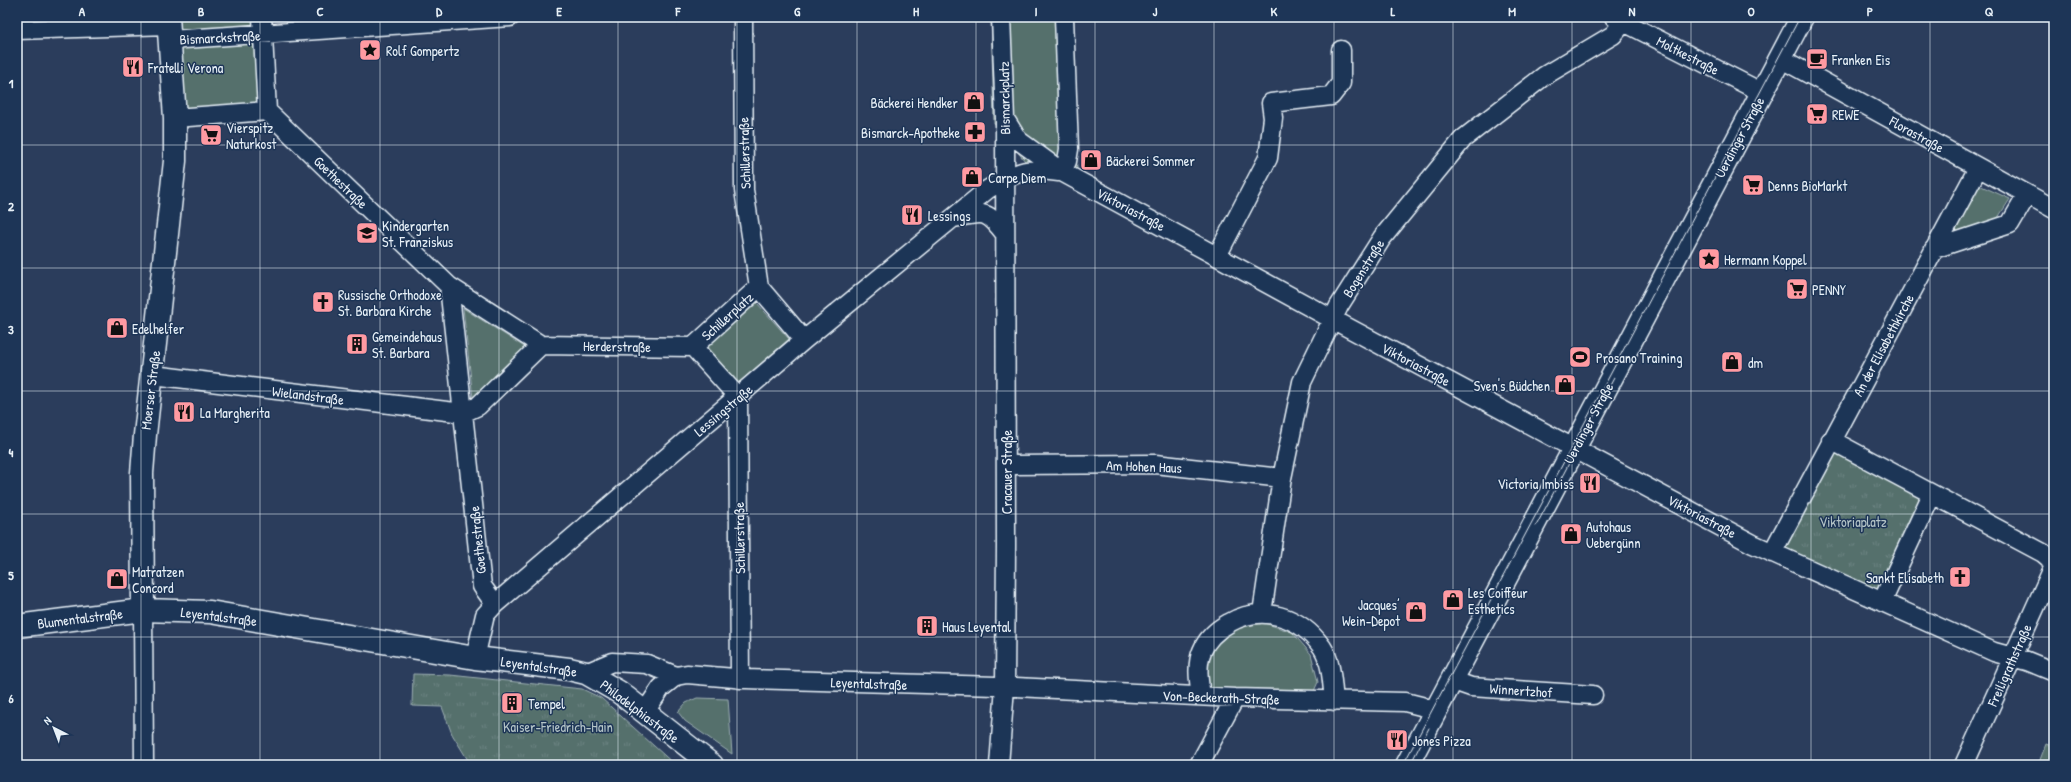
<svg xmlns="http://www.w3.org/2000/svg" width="2071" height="782" font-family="'Patrick Hand',sans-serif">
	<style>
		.green { fill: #546f6c; stroke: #9eb0b2 }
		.park { fill: url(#park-tufts); stroke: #9eb0b2; fill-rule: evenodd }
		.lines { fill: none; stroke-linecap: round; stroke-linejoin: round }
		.minor-casing { stroke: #e8f1f8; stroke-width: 21 }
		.major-casing { stroke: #e8f1f8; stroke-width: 25 }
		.minor { stroke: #1d3557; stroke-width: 18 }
		.major { stroke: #1d3557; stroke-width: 22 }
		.tram { stroke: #e8f1f8; stroke-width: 1 }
		.grid { fill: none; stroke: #e8f1f8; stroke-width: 1; stroke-opacity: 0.55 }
		.labels { text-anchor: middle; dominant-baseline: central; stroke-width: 3; stroke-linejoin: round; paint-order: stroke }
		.street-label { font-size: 14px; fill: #e8f1f8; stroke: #1d3557 }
		.poi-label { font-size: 14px; fill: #e8f1f8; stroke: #1d3557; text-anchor: start }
		.park-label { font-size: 14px; fill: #b4c4c7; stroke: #1d3557 }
		.neatline { fill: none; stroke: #e8f1f8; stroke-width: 1.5 }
		.grid-label { font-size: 13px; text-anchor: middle; font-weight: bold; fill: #e8f1f8 }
	</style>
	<defs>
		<pattern id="park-tufts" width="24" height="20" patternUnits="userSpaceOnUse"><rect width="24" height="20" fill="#546f6c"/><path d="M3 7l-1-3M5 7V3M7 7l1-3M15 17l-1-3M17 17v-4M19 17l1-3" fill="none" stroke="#6d8482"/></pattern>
	</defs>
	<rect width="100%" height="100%" fill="#2b3d5c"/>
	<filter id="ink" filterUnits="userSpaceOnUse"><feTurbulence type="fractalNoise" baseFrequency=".025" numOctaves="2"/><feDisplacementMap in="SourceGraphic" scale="8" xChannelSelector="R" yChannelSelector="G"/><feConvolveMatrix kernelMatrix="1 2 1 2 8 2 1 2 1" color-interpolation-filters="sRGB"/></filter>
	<g filter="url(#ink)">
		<path class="green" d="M176,17H256L262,104L181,112Z
			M991,17H1071L1077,169L1025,161L994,123Z
			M1979,185L2010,199L1994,224L1956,238L1951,226Z
			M757,303L789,339L737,384L706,348Z
			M463,308L526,348L473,398Z
			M1264,623L1292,632L1311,654L1318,682L1314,691L1215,689L1208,686L1205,676L1214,648L1236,628Z
			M697,698L728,699L732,754L685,721L678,712L686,703Z"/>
		<path class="park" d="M1833,452L1921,497L1918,510L1913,511L1882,579L1886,581L1879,590L1786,549L1784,545Z
			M413,674L450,675L582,689L601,698L675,765H471L452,734L442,707L412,706ZM515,692L521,696L522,705L516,712C508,713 503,709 502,701L508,693Z
			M2046,744L2054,747V765H2038Z"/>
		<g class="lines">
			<g class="minor-casing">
				<path id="minor" d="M262,17L267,111
					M743,17L744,190L759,287
					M1614,17L1763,93
					M17,30L168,25
					M170,40L510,17
					M1780,58L2054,209
					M267,111L449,286L541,345
					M175,118L267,111
					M1005,119L1018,140L1062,172L1332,319L1753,544L1994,652L2027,661L2054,672
					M1062,172L1067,161L1069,149L1064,17
					M954,218C983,212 986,209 1005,234
					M1934,249L2010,224L2027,195
					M1217,256L1268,158L1273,118L1271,103L1331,96L1341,83V50
					M449,286L482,586L495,604
					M541,345L693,347
					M153,375L463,413L478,406L541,345
					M1831,440L2043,553L2050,559L2053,567
					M1006,465L1155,464L1282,478
					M1772,553L1978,168
					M1882,602L1932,494
					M143,610L144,765
					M1262,613L1282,478L1302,382L1339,306L1382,238L1463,139L1544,76L1613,35L1624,22
					M475,658L485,615L495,604L804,340L987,190C1016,172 1024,167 1059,172
					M586,673L612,662L647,664L676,676L687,674L746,679L997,686L1235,698L1405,702L1421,706L1435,712
					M740,679L738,397L693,347L759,287L804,340
					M1451,680L1471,687L1593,695
					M1201,696C1199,682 1196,665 1202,651C1207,639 1218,629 1229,623C1262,604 1300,616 1322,647C1332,662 1332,684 1334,701
					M644,713L661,688L676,676
					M999,765L1005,687L1006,546L1005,119L1001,17
					M1199,765L1235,698
					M1964,765L2054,566"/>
			</g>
			<g class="major-casing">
				<path id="major" d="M143,610L142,473L145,435L175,161V118L168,17
					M17,626L143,610L210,612L475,658L569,669L586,673L619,692L712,765
					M1407,765L1802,17"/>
			</g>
			<use href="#minor" class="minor"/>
			<use href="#major" class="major"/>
			<path class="tram" d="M1536,526L1614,378
				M1403,765L1800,17
				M1410,765L1429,728"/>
		</g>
	</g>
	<path class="grid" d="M141,17V765M260,17V765M380,17V765M499,17V765M618,17V765M737,17V765M857,17V765M976,17V765M1095,17V765M1214,17V765M1334,17V765M1453,17V765M1572,17V765M1691,17V765M1811,17V765M1930,17V765M17,145H2054M17,268H2054M17,391H2054M17,514H2054M17,637H2054"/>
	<defs>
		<g id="sight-square" transform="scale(1.15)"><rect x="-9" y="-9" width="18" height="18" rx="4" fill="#ff9aa2" stroke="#1d3557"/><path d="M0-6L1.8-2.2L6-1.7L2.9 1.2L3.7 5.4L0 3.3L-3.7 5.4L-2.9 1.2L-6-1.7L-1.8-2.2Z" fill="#111"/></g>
		<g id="cafe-square" transform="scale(1.15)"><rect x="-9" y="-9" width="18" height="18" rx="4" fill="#ff9aa2" stroke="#1d3557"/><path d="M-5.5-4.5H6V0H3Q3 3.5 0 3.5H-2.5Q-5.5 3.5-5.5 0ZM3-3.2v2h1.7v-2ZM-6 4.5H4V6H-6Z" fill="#111"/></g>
		<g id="restaurant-square" transform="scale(1.15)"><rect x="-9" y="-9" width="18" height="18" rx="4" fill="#ff9aa2" stroke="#1d3557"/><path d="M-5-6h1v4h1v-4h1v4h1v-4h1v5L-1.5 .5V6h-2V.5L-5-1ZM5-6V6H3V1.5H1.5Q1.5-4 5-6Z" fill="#111"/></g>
		<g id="shop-square" transform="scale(1.15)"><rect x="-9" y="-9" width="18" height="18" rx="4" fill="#ff9aa2" stroke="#1d3557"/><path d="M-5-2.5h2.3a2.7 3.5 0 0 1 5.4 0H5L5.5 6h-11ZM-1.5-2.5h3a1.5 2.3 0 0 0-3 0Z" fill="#111"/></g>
		<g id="supermarket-square" transform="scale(1.15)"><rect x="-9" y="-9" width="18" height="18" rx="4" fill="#ff9aa2" stroke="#1d3557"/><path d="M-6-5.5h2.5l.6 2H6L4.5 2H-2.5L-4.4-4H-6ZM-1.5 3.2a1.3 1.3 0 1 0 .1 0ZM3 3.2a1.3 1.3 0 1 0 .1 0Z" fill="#111"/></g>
		<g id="pharmacy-square" transform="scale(1.15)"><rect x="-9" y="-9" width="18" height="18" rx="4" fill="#ff9aa2" stroke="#1d3557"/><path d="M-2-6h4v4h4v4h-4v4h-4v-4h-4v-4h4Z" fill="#111"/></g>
		<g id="school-square" transform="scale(1.15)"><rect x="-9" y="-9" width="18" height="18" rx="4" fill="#ff9aa2" stroke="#1d3557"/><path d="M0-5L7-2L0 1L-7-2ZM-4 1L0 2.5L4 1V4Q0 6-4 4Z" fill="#111"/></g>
		<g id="church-square" transform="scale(1.15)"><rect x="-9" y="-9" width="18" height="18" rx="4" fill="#ff9aa2" stroke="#1d3557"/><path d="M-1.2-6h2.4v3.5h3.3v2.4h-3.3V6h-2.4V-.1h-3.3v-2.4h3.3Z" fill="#111"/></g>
		<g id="building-square" transform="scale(1.15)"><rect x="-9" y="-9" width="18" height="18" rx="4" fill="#ff9aa2" stroke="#1d3557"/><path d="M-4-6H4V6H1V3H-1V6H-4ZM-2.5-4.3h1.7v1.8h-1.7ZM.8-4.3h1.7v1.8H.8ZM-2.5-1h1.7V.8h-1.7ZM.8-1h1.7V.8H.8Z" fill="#111"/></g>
		<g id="stadium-square" transform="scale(1.15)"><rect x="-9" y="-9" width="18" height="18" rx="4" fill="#ff9aa2" stroke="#1d3557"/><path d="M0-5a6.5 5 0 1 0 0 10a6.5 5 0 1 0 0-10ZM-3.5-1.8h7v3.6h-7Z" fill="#111"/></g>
	</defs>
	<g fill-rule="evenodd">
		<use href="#sight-square" x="370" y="50"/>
		<use href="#cafe-square" x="1817" y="59"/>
		<use href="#restaurant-square" x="133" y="67"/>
		<use href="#shop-square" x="974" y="102"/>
		<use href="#supermarket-square" x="1817" y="114"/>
		<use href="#pharmacy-square" x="975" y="132"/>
		<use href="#supermarket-square" x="211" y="135"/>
		<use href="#shop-square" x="1091" y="160"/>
		<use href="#shop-square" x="972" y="177"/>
		<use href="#supermarket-square" x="1753" y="185"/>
		<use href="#restaurant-square" x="912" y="215"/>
		<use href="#school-square" x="367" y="233"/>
		<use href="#sight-square" x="1709" y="259"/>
		<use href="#supermarket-square" x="1797" y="289"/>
		<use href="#church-square" x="323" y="302"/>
		<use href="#shop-square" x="117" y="328"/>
		<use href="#building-square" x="357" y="344"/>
		<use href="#stadium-square" x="1580" y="357"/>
		<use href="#shop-square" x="1732" y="362"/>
		<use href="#shop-square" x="1565" y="385"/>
		<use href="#restaurant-square" x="184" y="412"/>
		<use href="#restaurant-square" x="1590" y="483"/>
		<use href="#shop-square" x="1571" y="534"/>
		<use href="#church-square" x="1960" y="577"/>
		<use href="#shop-square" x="117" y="579"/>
		<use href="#shop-square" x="1453" y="600"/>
		<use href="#shop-square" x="1416" y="612"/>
		<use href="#building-square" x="927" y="626"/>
		<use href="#building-square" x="512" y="703"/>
		<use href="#restaurant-square" x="1397" y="740"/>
	</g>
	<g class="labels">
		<g class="street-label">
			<text transform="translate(220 37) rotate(-3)">Bismarckstraße</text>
			<text transform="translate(1688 55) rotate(27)">Moltkestraße</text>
			<text transform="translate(1004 98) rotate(-91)">Bismarckplatz</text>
			<text transform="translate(1917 134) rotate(29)">Florastraße</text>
			<text transform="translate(1739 137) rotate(-62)">Uerdinger Straße</text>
			<text transform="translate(744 153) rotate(-92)">Schillerstraße</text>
			<text transform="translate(341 182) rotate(44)">Goethestraße</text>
			<text transform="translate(1131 209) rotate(28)">Viktoriastraße</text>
			<text transform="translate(1363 268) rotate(-58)">Bogenstraße</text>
			<text transform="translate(727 316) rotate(-42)">Schillerplatz</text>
			<text transform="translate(1883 345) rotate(-62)">An der Elisabethkirche</text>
			<text transform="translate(617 346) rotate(1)">Herderstraße</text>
			<text transform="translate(1416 364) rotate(28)">Viktoriastraße</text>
			<text transform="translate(150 390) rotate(-83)">Moerser Straße</text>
			<text transform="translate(308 395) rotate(7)">Wielandstraße</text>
			<text transform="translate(723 410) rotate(-40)">Lessingstraße</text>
			<text transform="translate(1588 423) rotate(-62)">Uerdinger Straße</text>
			<text transform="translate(1144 466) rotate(2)">Am Hohen Haus</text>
			<text transform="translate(1006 472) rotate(-90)">Cracauer Straße</text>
			<text transform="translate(1702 516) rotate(28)">Viktoriastraße</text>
			<text transform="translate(739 538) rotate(-91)">Schillerstraße</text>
			<text transform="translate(477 540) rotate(-96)">Goethestraße</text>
			<text transform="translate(219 616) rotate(7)">Leyentalstraße</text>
			<text transform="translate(80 618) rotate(-7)">Blumentalstraße</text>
			<text transform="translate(2009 665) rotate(-66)">Freiligrathstraße</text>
			<text transform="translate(539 666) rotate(8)">Leyentalstraße</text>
			<text transform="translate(869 683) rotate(2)">Leyentalstraße</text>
			<text transform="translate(1521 690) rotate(4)">Winnertzhof</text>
			<text transform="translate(1221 697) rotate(2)">Von-Beckerath-Straße</text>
			<text transform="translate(640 711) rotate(37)">Philadelphiastraße</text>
		</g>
		<g class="poi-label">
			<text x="386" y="50">Rolf Gompertz</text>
			<text x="1832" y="59">Franken Eis</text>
			<text x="148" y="67">Fratelli Verona</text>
			<text x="958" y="102" text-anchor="end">Bäckerei Hendker</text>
			<text x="1832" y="114">REWE</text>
			<text x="226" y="127">Vierspitz<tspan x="226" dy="16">Naturkost</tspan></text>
			<text x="960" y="132" text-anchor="end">Bismarck-Apotheke</text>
			<text x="1106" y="160">Bäckerei Sommer</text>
			<text x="988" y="177">Carpe Diem</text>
			<text x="1768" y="185">Denns BioMarkt</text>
			<text x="928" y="215">Lessings</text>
			<text x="382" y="225">Kindergarten<tspan x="382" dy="16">St. Franziskus</tspan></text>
			<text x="1724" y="259">Hermann Koppel</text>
			<text x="1812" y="289">PENNY</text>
			<text x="338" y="294">Russische Orthodoxe<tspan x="338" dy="16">St. Barbara Kirche</tspan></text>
			<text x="132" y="328">Edelhelfer</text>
			<text x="372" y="336">Gemeindehaus<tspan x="372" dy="16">St. Barbara</tspan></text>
			<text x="1596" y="357">Prosano Training</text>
			<text x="1748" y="362">dm</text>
			<text x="1550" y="385" text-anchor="end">Sven's Büdchen</text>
			<text x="200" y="412">La Margherita</text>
			<text x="1574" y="483" text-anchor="end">Victoria Imbiss</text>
			<text x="1586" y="526">Autohaus<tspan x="1586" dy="16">Uebergünn</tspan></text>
			<text x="132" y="571">Matratzen<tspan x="132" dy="16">Concord</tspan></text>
			<text x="1944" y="577" text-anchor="end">Sankt Elisabeth</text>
			<text x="1468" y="592">Les Coiffeur<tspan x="1468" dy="16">Esthetics</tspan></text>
			<text x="1400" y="604" text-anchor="end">Jacques’<tspan x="1400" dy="16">Wein-Depot</tspan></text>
			<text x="942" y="626">Haus Leyental</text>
			<text x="528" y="703">Tempel</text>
			<text x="1412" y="740">Jones Pizza</text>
		</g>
		<g class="park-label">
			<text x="1853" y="521">Viktoriaplatz</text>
			<text x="558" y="726">Kaiser-Friedrich-Hain</text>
		</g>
	</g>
	<rect width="2071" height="782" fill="none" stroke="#1d3557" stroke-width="44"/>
	<g transform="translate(54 728) rotate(318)" stroke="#1d3557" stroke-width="3" paint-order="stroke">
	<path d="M0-3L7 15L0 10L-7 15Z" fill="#e8f1f8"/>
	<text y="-6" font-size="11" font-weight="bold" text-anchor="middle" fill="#e8f1f8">N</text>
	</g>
	<rect x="22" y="22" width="2027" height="738" class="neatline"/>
	<g class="grid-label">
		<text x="82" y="16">A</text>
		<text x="201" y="16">B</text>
		<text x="320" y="16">C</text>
		<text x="439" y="16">D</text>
		<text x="559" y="16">E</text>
		<text x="678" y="16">F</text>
		<text x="797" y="16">G</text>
		<text x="916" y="16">H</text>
		<text x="1036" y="16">I</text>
		<text x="1155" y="16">J</text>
		<text x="1274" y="16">K</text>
		<text x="1393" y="16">L</text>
		<text x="1512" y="16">M</text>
		<text x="1632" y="16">N</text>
		<text x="1751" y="16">O</text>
		<text x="1870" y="16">P</text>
		<text x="1989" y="16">Q</text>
		<text x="11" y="88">1</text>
		<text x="11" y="211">2</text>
		<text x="11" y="334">3</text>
		<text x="11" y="457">4</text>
		<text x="11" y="580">5</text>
		<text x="11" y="703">6</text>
	</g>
</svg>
